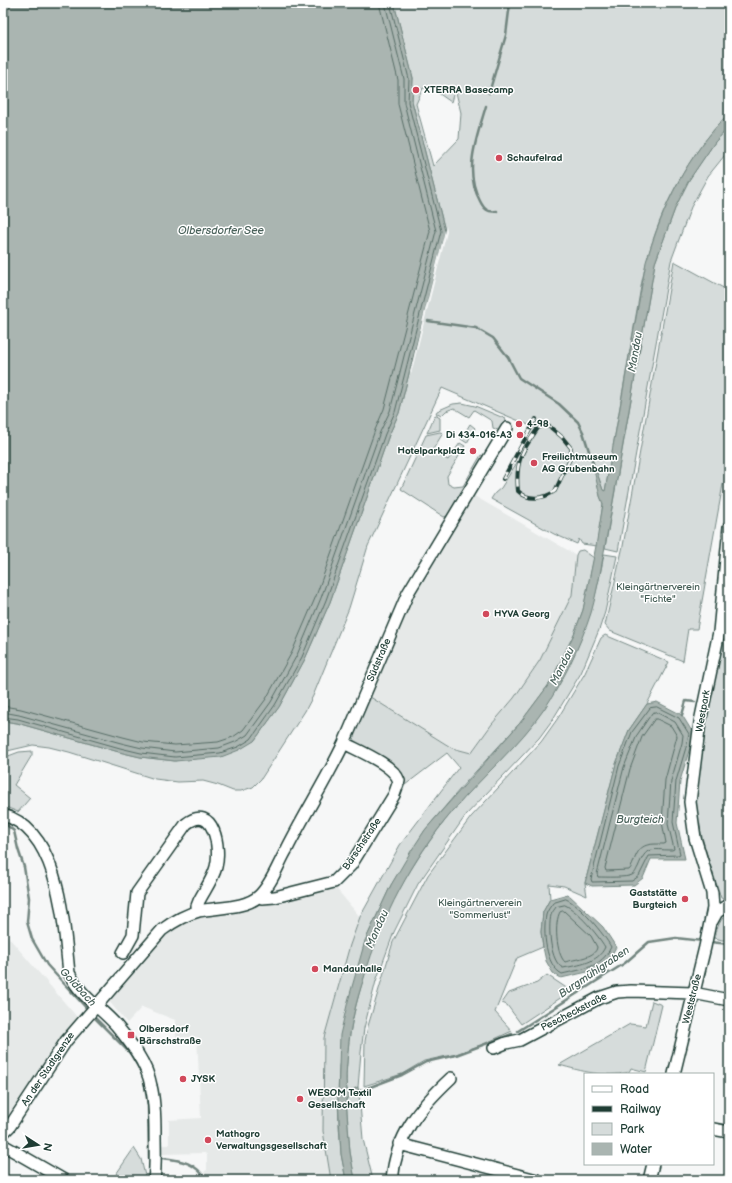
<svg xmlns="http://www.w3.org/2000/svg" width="732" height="1183" font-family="'Balsamiq Sans',sans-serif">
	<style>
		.built { fill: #e6e9e8 }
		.green { fill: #d6dcdb; stroke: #7a8c88; fill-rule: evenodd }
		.water { fill: #aab5b1; stroke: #72857f }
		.pier { fill: #f6f7f7 }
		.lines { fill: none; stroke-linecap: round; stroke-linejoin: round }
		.shore { stroke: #576d66; stroke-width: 1 }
		.stream { stroke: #72857f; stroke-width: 2.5 }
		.minor-casing { stroke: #1f3d34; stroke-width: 14 }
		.minor { stroke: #fff; stroke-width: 11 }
		.rail-casing { stroke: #1f3d34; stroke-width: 4 }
		.rail { stroke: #fff; stroke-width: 2.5; stroke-dasharray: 8; stroke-linecap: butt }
		.poi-dot { fill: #d1495b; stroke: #fff; stroke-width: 1.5 }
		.labels { text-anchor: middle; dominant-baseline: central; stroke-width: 3; stroke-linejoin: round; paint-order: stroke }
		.poi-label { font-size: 10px; font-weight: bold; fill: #1f3d34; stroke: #fff; text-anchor: start }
		.park-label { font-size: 10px; fill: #445d55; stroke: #fff }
		.street-label { font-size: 10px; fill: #1f3d34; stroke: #fff }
		.water-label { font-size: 11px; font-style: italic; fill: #49615a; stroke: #fff }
	</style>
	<rect width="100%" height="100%" fill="#f6f7f7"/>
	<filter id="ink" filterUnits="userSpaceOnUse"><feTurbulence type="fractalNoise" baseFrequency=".025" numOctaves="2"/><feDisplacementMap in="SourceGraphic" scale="8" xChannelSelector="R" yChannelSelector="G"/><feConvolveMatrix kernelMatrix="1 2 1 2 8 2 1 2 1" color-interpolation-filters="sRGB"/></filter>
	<g filter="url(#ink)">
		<path class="built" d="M471,494L576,555L572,595L540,660L514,698L492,724L471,753L452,748L367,695L404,608Z
			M335,887L360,917L350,945L324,1038L323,1131L331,1180H209L204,1172L207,1170V1155L205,1153L161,1154V1145H169V1120L201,1118L197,1037L176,1038L175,1020L142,1007L127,1023L108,1000L165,934L182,921Z
			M3,931L77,1017L3,1122Z"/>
		<path class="green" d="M394,3H729V113C683,161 656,216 642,281L605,492L603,490L596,470L600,496L603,503L597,546L582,544L579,539L577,544L554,534L491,499L495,493L501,488L538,429L442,388L368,546L349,608L313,696L305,711L261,779L253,787L241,791H233L218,785L203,781L178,782L155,779L69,752L49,747L33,745L3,752V721L17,723L119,752L141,757L175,761L254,741L279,707L305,659L330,602L389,435L399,413L445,231L412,101L413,78ZM423,88H431L451,102L455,88L461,113L459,139L433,166L416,104Z
			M729,127V150L708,176L691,207L671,261L618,551L605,548L655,263L676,206L689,180L715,142Z
			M674,261L729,291V471L727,482L723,484L697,629H688L683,661L610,631L605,625L623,546Z
			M462,403L475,406L506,419L500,431L493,428L492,421L474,410L469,417L454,408L446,411L441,416L436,413L437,411L453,404Z
			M435,415L440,418V430L427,433Z
			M470,424L475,428L467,443L461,439Z
			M440,432L443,433L432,451L448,460L460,443L465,446L447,476L448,484L454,487L463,486L481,455L484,456L447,516L444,517L401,489L426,435Z
			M583,550L594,558L583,610L574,634L550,683L520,723L466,782L425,830L391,885L365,941L339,1066L338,1099L339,1126L341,1154L346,1180H331L323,1131L324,1038L350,945L360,917L400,845L459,767L447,753L405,785L404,780L349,742L367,695L452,748L471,753L492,724L514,698L540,660L572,595L576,555L578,551Z
			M604,554L617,556L605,612L599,630L581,673L553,719L539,738L466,815L418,884L394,932L376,981L364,1028L361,1052L358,1087L350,1091L347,1090C345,1077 347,1064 348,1051C350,1025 357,1001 364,976C368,965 370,954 374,944C392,897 420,851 452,812C481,776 519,746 545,707C576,662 595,608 604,554Z
			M729,562V900H725L721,898C711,866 698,834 696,800C694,781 701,762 703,743C710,682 719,622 729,562Z
			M605,635L669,662L647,704L629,730L616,764L585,883L587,896L564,886L549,884L550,899L543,912L541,932L543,947L517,958L495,1012L512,1031L484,1044L456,1054L424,1061L402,1074L364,1086L365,1041L368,1026L393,942L407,915L428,875L471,817L541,742L558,718L585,673L601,638Z
			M32,751V755L14,785L30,798L18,812L6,807V770L3,758L19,752Z
			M729,912V940H722L715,938C717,927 720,919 729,912Z
			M547,975L571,991L521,1024L507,1005L502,1003L509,993L537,983Z
			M652,1001L662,1005L646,1072L631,1068L629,1072C604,1078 582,1071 559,1065L630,1024L646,1026Z
			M359,1093L363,1139L373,1180H355L350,1152L346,1099L350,1096Z
			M134,1148L141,1159L146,1180H112Z"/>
		<path class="water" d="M3,3H394L413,78L412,101L445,231L399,413L389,435L330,602L305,659L279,707L254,741L239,750L221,757L175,761L140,757L119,752L17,723L3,721Z
			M729,113V127L715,142L689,180L676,206L655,263L601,569C598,584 595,599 591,613C581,644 563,681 545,708C519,746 482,776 453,811C411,860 382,917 364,978C356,1002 350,1026 348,1051C347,1064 345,1078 347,1090L350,1091L358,1087L359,1093L350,1096L346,1099L350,1152L355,1180H346L341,1154L338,1099L340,1035L348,1001L365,941L391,885L411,851L425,830L446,806L520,723L550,683L574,634L583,610L586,595L596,546L603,504L600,496L594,470L595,469L596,470L603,490L605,491L646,262C664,203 686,158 729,113Z
			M657,702L682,715L693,733L691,744L680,781L677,823L685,859H651L643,878L634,885L592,886L585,883L616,764L629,730L647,704Z
			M568,894L603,927L616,947L608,961L596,970L561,978L553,973L546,961L543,947L541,932L543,912L550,899Z"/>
		<path class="pier" d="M446,226L447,232L411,374L410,373L420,330Z"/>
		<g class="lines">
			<path class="shore" d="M3,706L21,709L123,737L143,742L175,745L218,742L233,737L243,730L266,699L292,652L316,596L375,430L384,409L430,231L398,104V80L379,3
				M657,707L679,718L689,734L687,744L676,781L673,822L680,854L678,855L649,856L639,876L632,881L592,882L591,879L619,766L632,732L650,708Z
				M3,712L19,715L121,743L142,748L175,752L219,748L235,742L247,735L271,702L297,655L321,598L380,432L390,411L436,231L404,103V79L385,3
				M656,712L675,722L683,735L682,743L671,781L668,824L674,849L672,850C650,850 647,845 638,867C636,870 636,873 632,875C626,878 606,877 598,877L597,874L624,767L637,735L652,713Z
				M3,717L18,719L120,748L141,753L175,757L220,753L238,747L251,739L275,705L302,657L326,600L385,434L395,412L441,231L408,102L409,79L390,3
				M655,719H657L671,726L677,736L665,780L662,822L666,843L664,844C649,844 641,843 635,858C633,863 632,867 629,870L606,871L605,868L630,769L642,737Z
				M566,899C580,905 604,934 611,947C601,968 583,969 562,974C545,965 543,932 546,915C547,911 550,907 553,903Z
				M565,905C577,910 598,935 605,947C598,963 579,965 563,968C550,962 548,928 551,915C552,912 555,909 556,907Z
				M564,911L591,936L597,947C596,958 574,959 565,962C556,954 554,922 560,912Z"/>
			<path class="stream" d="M489,93L506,35L510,3
				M486,106C477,137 463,170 480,201C484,209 488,213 497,211
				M428,321L476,328L493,338L508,357L519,378L559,404L578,422L583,432L595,470
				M727,706L729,704
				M682,715L686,701L695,702
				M3,822L14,831L18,849L24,867L29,898L27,922L32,939L47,965L89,1011
				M710,942L729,944
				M92,1015L130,1053L140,1070
				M518,1031L625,963L649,942L676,938L703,941
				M144,1078L148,1106L149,1158
				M357,1092L402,1075L426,1062L456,1055L512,1034
				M162,1158C181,1160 197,1163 206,1180"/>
			<g class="minor-casing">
				<path id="minor" d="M3,815C60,830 64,926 69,973C80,996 100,1007 116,1025C130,1042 147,1063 151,1086C155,1102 155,1118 155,1134C155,1149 156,1165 154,1180
					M259,896C272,884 278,864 287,849C305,813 327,779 344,743L408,593L507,428
					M712,921L717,912L728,905
					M123,953L133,935L137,893L186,824C214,802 221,849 216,867C213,879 204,891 199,901L197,906L198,911
					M494,1048L506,1043L520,1040L599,998L617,992L631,991L693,993L729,1000
					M674,1074L705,947L713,908L712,893L695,838L690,802L700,722L719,632L729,527
					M713,1129L729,1132
					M3,1133L10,1126L66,1041L162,930C174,921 184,915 199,911C216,907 245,909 259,896L262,898L275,897L334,882L351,865L394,795L399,781C394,765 359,751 344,743
					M399,1144L537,1180
					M3,1145L64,1180
					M392,1180C396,1135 419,1108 451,1078
					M649,1180L653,1164"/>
			</g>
			<use href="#minor" class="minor"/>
			<g class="rail-casing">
				<path id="rail" d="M543,425L550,427L562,437L571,448V457L555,491C544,499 528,501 518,491C515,461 522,451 538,428Z
					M503,479L536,419"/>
			</g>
			<use href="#rail" class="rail"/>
		</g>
	</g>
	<g class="poi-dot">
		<circle cx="416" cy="90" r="4"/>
		<circle cx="499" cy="158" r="4"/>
		<circle cx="519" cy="424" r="4"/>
		<circle cx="520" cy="435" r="4"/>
		<circle cx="473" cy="451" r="4"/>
		<circle cx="534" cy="463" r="4"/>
		<circle cx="486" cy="614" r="4"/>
		<circle cx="685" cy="899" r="4"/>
		<circle cx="315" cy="969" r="4"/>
		<rect x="127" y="1031" width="8" height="8" rx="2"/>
		<circle cx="183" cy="1079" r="4"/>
		<circle cx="300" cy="1099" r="4"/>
		<circle cx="208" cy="1140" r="4"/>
	</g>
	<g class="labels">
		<g class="poi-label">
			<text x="424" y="90">XTERRA Basecamp</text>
			<text x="507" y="158">Schaufelrad</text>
			<text x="527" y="424">4-98</text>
			<text x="512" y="435" text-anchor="end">Di 434-016-A3</text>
			<text x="465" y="451" text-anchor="end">Hotelparkplatz</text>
			<text x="542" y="457">Freilichtmuseum<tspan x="542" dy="12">AG Grubenbahn</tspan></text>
			<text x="494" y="614">HYVA Georg</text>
			<text x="677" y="893" text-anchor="end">Gaststätte<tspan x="677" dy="12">Burgteich</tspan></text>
			<text x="323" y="969">Mandauhalle</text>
			<text x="139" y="1029">Olbersdorf<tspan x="139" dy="12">Bärschstraße</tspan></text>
			<text x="191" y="1079">JYSK</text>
			<text x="308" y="1093">WESOM Textil<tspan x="308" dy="12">Gesellschaft</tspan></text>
			<text x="216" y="1134">Mathogro<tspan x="216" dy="12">Verwaltungsgesellschaft</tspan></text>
		</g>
		<g class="park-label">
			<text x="658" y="587">Kleingärtnerverein<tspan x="658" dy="12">"Fichte"</tspan></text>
			<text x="480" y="903">Kleingärtnerverein<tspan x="480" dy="12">"Sommerlust"</tspan></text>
		</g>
		<g class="street-label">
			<text transform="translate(379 660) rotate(-67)">Südstraße</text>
			<text transform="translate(703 711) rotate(-80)">Westpark</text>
			<text transform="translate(362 844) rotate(-56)">Bärschstraße</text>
			<text transform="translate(692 999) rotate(-76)">Weststraße</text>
			<text transform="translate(574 1012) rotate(-27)">Pescheckstraße</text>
			<text transform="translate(48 1069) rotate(-56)">An der Stadtgrenze</text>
		</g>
		<g class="water-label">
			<text x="221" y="230">Olbersdorfer See</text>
			<text transform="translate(635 352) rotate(-80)">Mandau</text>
			<text transform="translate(562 666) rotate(-63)">Mandau</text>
			<text x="640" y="819">Burgteich</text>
			<text transform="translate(377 929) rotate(-66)">Mandau</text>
			<text transform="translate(594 972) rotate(-34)">Burgmühlgraben</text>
			<text transform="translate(78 987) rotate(47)">Goldbach</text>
		</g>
	</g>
	<rect width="732" height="1183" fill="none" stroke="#fff" stroke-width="16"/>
	<rect x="8" y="8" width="716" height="1167" fill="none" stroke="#1f3d34" stroke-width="1.5" filter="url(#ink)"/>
	<rect x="584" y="1073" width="130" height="92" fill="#ffffff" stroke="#a5b1ae"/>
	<rect x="592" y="1086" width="20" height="6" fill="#ffffff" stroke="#a5b1ae"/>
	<text x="620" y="1093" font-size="12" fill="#1f3d34">Road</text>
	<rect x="592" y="1106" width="20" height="6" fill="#1f3d34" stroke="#a5b1ae"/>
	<text x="620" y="1113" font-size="12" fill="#1f3d34">Railway</text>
	<rect x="592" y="1123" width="20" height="12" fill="#d6dcdb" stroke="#a5b1ae"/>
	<text x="620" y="1133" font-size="12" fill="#1f3d34">Park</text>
	<rect x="592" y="1143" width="20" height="12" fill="#aab5b1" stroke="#a5b1ae"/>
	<text x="620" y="1153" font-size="12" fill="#1f3d34">Water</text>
	<g transform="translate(38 1145) rotate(102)" stroke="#ffffff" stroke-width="3" paint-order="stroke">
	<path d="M0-3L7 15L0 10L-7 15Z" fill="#1f3d34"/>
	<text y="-6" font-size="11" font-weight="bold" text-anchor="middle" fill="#1f3d34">N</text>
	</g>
</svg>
